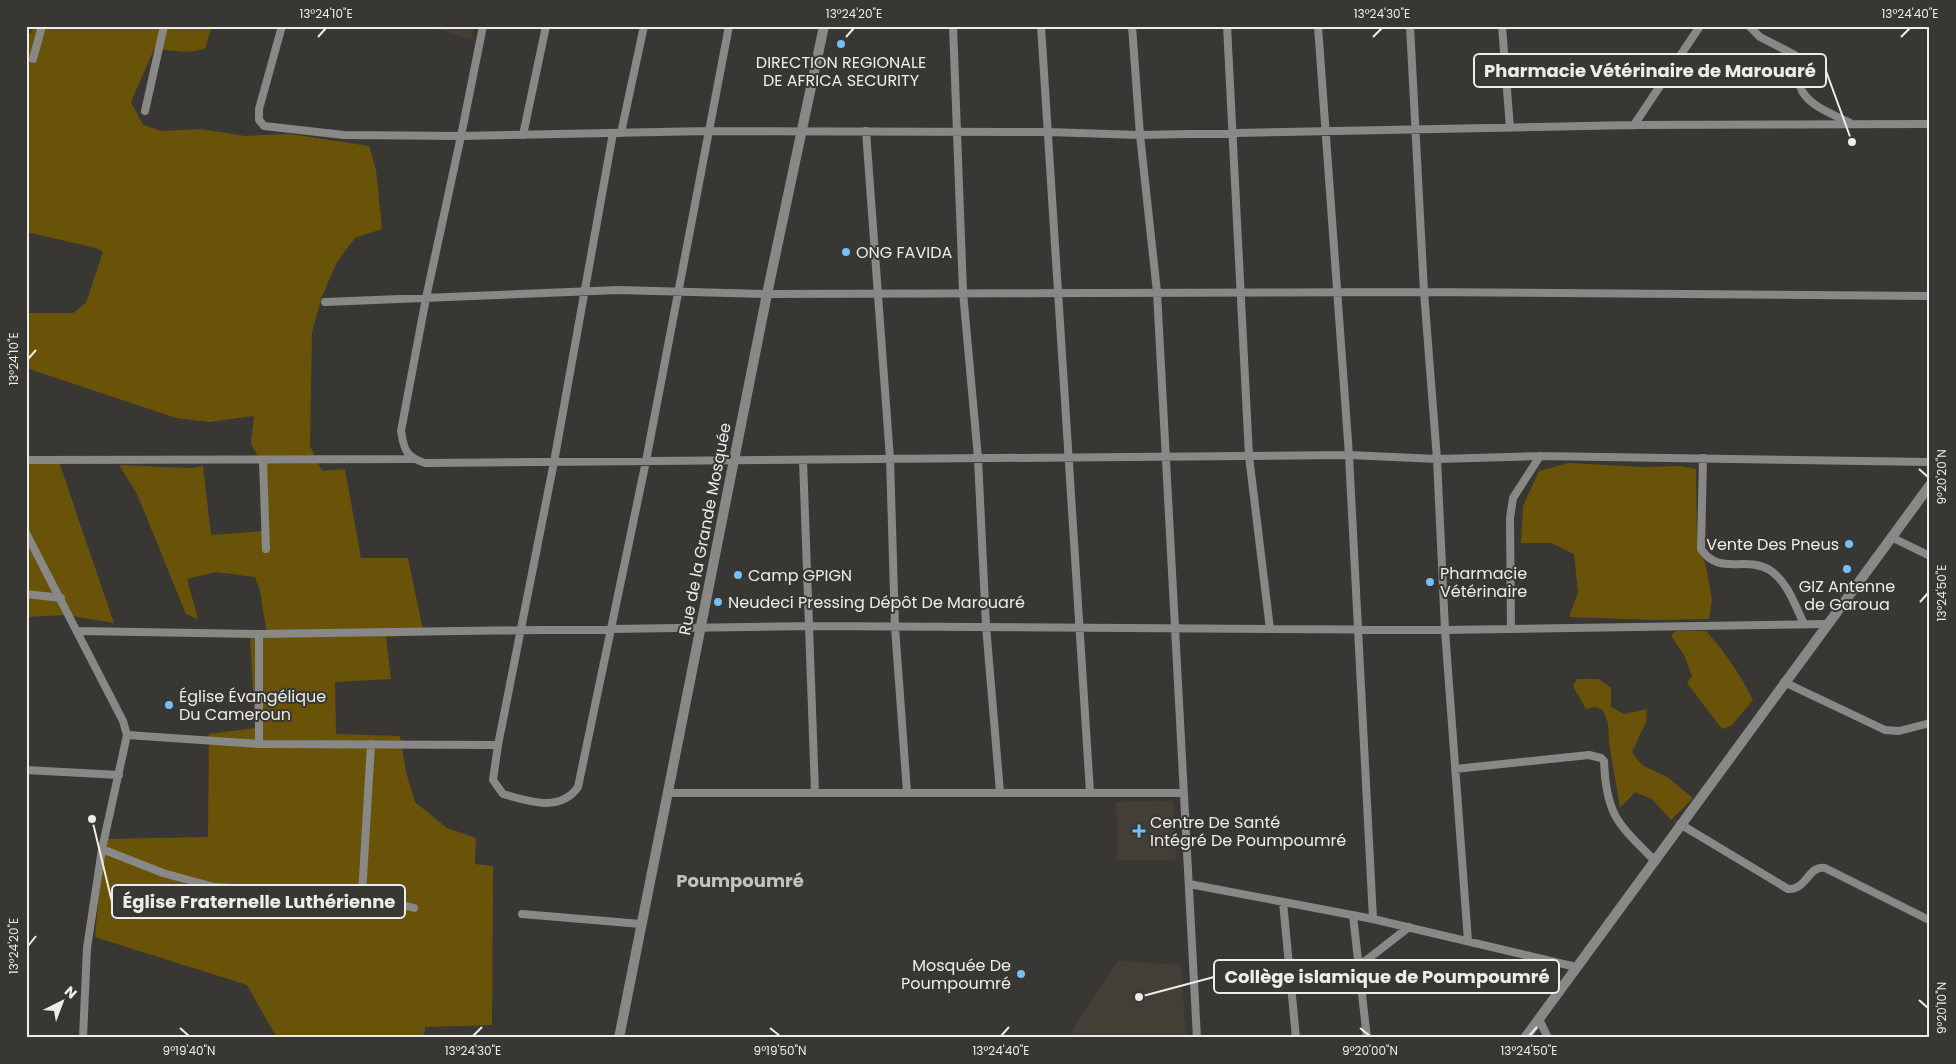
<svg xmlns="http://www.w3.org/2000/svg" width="1956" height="1064" font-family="Poppins,sans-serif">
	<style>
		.built { fill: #433f36 }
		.green { fill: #695309 }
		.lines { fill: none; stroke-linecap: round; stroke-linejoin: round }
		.minor { stroke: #888886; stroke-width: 8 }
		.tertiary { stroke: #888886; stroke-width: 10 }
		.ticks { fill: none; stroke: #ecece9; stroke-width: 2 }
		.poi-dot { fill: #74c0f6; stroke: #383733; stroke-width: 2 }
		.labels { text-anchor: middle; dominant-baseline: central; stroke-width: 4; stroke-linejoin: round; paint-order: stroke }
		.poi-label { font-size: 16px; fill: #ecece9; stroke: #383733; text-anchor: start }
		.street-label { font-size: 16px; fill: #ecece9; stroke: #383733 }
		.neighbourhood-label { font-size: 18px; font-weight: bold; fill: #c2c1bd; stroke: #383733 }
		.leader { fill: none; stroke: #ecece9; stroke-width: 2 }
		.callout-dot { fill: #ecece9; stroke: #383733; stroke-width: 2 }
		.callout { fill: #383733; stroke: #ecece9; stroke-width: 2 }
		.callout-label { font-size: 18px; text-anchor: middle; font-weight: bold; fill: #ecece9 }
		.neatline { fill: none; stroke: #ecece9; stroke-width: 2 }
		.ticks-label { font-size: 12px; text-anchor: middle; fill: #ecece9 }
	</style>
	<rect width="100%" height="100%" fill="#383733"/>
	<path class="built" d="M427,26H474L471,39Z
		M1173,801L1176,860H1118L1116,802Z
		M1118,961L1181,965L1186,1038H1072L1073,1029Z"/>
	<path class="green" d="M34,26H212L205,49L187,52L154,49L131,102L143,125L162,131L200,129L245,136L290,134L369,146L376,170L382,229L355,238L337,262L322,296L312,332L310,446L322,471L345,469L361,558H408L424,635L386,637L391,679L335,682L336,734L400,736L406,772L415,802L447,828L476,838L475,864L493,866L492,1025L425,1027L424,1038H277L247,985L95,937L104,839L208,837L209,734L255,728L250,637L267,635L260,590L255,577L216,572L187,579L198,619L186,614L137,494L119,465L191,468L203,466L211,535L266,531L258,457L251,443L254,416L209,422L176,418L26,368L29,313H73L86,303L103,252L96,248L26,232V33H31Z
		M26,461L59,462L114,623L66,615L26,617Z
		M1569,463L1642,467L1681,466L1696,469L1697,542L1706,566L1712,601L1709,619L1656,620L1569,617L1578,592L1574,554L1551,543H1521L1523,506L1539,471Z
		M1676,631H1706C1725,652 1740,674 1753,700L1731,726L1722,729L1687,683L1692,676L1685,657L1671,635Z
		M1577,679H1599L1611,688V707L1624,714L1647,709L1646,722L1632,752L1642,765L1667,777L1693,798L1671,820L1652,799L1635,792L1620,808L1609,742L1608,723L1603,710L1596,707L1586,709L1573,686Z"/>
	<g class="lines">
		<path class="minor" d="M282,26L259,109V120L264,126L344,135L461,136L483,26
			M953,26L963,292L978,458L986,626L1000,792
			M1041,26L1090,792
			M1132,26L1140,135L1157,292L1197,1038
			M1227,26L1249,456L1270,629
			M1318,26L1349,455L1373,919
			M1410,26L1424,292L1437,459L1445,630L1468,941
			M1502,26L1510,128
			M1749,26L1760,37L1795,55C1801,65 1797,76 1800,86C1806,106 1834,114 1850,123
			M33,59L42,26
			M145,111L164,26
			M1930,124L1634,125L1140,135L1048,132L708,131L461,136L426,298L401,431C404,450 406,457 425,463L1349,455L1437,459L1540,456L1930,462
			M1634,125L1700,26
			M866,131L890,459L895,627L907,792
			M613,133L554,462L498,745L493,780L503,794C528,801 560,813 578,787L646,461L729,26
			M621,133L644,26
			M523,135L546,26
			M325,302L618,290L767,294L1424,292L1930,296
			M1703,458L1701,549C1719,576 1744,556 1768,569C1787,580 1795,605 1804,624
			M26,460L413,459
			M803,460L815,792
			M263,461L266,549
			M26,533L123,721L127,735L102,849L87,948L83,1038
			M1891,537L1930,556
			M26,594L61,598
			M1511,629L1510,518L1513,498L1540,456
			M78,631L259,634L811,626L1445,630L1827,624
			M1784,682L1885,730L1899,731L1930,723
			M127,735L259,744L498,745
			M259,744V634
			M1455,769L1589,755L1601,758L1604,761C1606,815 1618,824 1654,860
			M26,770L119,775
			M667,793H1184
			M1680,824L1788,889C1807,890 1808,865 1825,868L1927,919
			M102,849L163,873L214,887L362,894L414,908
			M1189,884L1373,919L1576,967
			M362,894L371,744
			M1283,902L1296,1038
			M522,914L641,924
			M1353,916L1367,1038
			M1359,966L1409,927
			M1539,1019L1548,1038"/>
		<path class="tertiary" d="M619,1038L767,294L824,26
			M1525,1038L1930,485"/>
	</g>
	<path class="ticks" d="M318,37L326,28M846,37L854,28M1373,37L1382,28M1901,37L1910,28M28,359L36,350M1919,469L1928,477M1920,602L1928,593M28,946L36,936M1919,1000L1928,1008M180,1028L189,1036M770,1028L780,1036M1360,1028L1370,1036M473,1036L482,1027M1001,1036L1009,1027M1529,1036L1537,1027"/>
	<g class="poi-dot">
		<circle cx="841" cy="44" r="5"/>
		<circle cx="846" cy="252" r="5"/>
		<circle cx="1849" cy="544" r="5"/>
		<circle cx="1847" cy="569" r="5"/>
		<circle cx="738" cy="575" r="5"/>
		<circle cx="1430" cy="582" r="5"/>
		<circle cx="718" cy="602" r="5"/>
		<circle cx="169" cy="705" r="5"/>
		<path d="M1136.5 823.5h5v5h5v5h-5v5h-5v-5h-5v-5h5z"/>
		<circle cx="1021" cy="974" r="5"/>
	</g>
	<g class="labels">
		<g class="poi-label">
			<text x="841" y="62" text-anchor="middle">DIRECTION REGIONALE<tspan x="841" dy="18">DE AFRICA SECURITY</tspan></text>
			<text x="856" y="252">ONG FAVIDA</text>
			<text x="1839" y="544" text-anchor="end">Vente Des Pneus</text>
			<text x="1440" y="573">Pharmacie<tspan x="1440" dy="18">Vétérinaire</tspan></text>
			<text x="748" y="575">Camp GPIGN</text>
			<text x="1847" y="586" text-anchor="middle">GIZ Antenne<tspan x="1847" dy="18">de Garoua</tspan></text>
			<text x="728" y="602">Neudeci Pressing Dépôt De Marouaré</text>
			<text x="179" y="696">Église Évangélique<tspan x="179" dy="18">Du Cameroun</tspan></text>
			<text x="1150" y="822">Centre De Santé<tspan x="1150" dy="18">Intégré De Poumpoumré</tspan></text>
			<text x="1011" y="965" text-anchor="end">Mosquée De<tspan x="1011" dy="18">Poumpoumré</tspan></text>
		</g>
		<g class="street-label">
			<text transform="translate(705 529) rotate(-79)">Rue de la Grande Mosquée</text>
		</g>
		<g class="neighbourhood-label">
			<text x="740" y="880">Poumpoumré</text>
		</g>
	</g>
	<path class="leader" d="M1852 142L1826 71M92 819L112 902M1139 997L1214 977"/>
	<g class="callout-dot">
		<circle cx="1852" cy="142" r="5"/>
		<circle cx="92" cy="819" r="5"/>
		<circle cx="1139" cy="997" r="5"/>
	</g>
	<g class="callout">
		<rect x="1474" y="54" width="352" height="33" rx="5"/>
		<rect x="112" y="885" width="293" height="33" rx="5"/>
		<rect x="1214" y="960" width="345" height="33" rx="5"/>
	</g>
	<g class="callout-label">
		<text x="1650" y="77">Pharmacie Vétérinaire de Marouaré</text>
		<text x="259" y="908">Église Fraternelle Luthérienne</text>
		<text x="1387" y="983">Collège islamique de Poumpoumré</text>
	</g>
	<rect width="1956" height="1064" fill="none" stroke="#383733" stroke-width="55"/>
	<g transform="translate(62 1002) rotate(42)" stroke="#383733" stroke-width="4" paint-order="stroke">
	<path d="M0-4L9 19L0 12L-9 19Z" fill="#ecece9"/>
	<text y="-8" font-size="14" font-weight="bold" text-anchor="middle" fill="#ecece9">N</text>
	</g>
	<rect x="28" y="28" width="1900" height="1008" class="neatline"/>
	<g class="ticks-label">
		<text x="326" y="18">13°24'10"E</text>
		<text x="854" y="18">13°24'20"E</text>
		<text x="1382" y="18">13°24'30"E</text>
		<text x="1910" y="18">13°24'40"E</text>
		<text transform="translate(14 359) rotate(-90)" y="4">13°24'10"E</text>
		<text transform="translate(1942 477) rotate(-90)" y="4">9°20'20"N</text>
		<text transform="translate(1942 593) rotate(-90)" y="4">13°24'50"E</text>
		<text transform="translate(14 946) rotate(-90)" y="4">13°24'20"E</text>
		<text transform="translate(1942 1008) rotate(-90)" y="4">9°20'10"N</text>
		<text x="189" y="1055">9°19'40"N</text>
		<text x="473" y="1055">13°24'30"E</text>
		<text x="780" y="1055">9°19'50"N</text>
		<text x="1001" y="1055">13°24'40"E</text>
		<text x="1370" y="1055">9°20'00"N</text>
		<text x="1529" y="1055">13°24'50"E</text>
	</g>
</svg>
